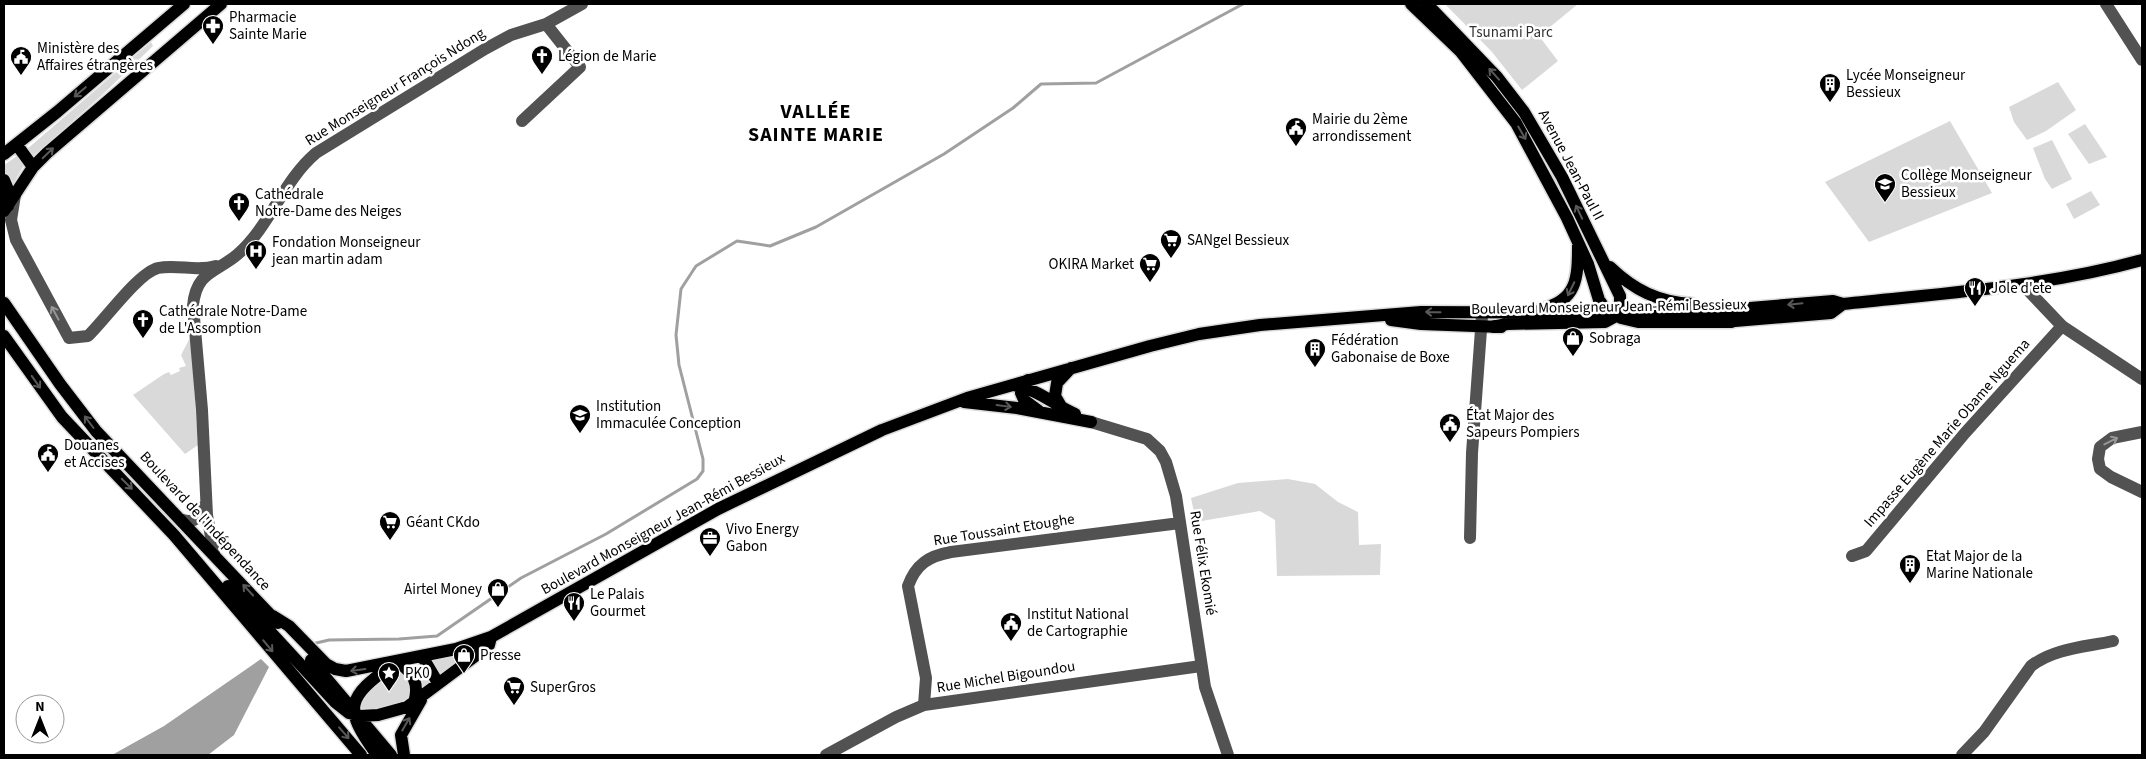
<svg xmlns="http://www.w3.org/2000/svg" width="2146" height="759" font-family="'Source Sans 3',sans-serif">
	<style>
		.green { fill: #d9d9d9 }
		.water { fill: #a0a0a0 }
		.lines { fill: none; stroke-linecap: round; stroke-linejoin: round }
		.stream { stroke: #a0a0a0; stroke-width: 3 }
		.major-casing { stroke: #dbdbdb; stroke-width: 15 }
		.minor { stroke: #525252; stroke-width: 12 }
		.major { stroke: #000; stroke-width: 12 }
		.oneway { stroke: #595959 }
		.oneway2 { stroke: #979797 }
		.labels { text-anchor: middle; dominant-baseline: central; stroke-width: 5; stroke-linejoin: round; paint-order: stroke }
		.poi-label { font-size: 15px; fill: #000; stroke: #fff; text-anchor: start }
		.park-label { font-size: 15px; fill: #303030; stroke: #fff }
		.street-label { font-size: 15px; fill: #000; stroke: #fff }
		.district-label { font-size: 20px; font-weight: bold; letter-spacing: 1px; fill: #000; stroke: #fff }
	</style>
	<rect width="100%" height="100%" fill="#fff"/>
	<path class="green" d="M1445,4H1578L1539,36L1558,61L1522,90L1492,52Z
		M151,42L153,46L101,96L32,157L26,150Z
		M2058,82L2076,110L2046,131L2027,140L2014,122L2009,107Z
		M1950,121L1992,193L1869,242L1825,182Z
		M2085,124L2107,157L2089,164L2068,134Z
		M2052,140L2072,179L2052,189L2045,179L2033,148Z
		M17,156L24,165L13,184L4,172V165Z
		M2091,191L2100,205L2074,219L2066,204Z
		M191,336L198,445L185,454L133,395L164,374L169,372L171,375L180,371L179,368L186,366L181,355Z
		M1288,479L1315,484L1338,502L1358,512L1359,545L1381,544L1380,575L1277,576L1275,520L1260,511L1196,522L1191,498L1238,483Z
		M475,649L439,676L430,659Z
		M412,664L421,665L431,680L422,691L421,678Z
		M394,671L403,673L409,679L411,695L407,702L373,710H363L360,705L361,696Z"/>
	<path class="water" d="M261,659L269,667L234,735L208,755H112L164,726Z"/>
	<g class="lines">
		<path class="stream" d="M312,644L329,640L399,639L437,636L521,578L606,534L697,479L703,471V459L679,365L676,335L681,289L696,266L737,241L770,246L816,227L944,154L1013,108L1041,84L1096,83L1243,4"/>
		<g class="major-casing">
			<path id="major" d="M1411,4L1461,52L1516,123L1567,218L1588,264L1599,300L1606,310L1621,318L1638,322H1732
				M1427,4L1497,77L1524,112L1562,177L1620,296V302L1616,316L1605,322L1507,324L1492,327
				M17,145L33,167
				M4,154L57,112L184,4
				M4,180L9,192L8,206
				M4,211L33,167L47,153L221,4
				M1610,267C1634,290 1658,302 1692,304
				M4,303L60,384L96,431L278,623
				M1541,309C1577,301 1578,278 1578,246
				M1391,320L1421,324L1501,327
				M1723,322L1831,313L1843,304
				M4,336L62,417L174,535L361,755
				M1028,380L1021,393L1024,400L1039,411
				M1013,385C1040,390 1051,403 1075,414
				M964,402L1017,408L1091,422
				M1062,408L1055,396L1057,383L1071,368
				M228,586L335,702L349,713L360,716L378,715L407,707L482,651L489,645L491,637
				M273,616L289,626L326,664L335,669L346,671L456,649L491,637L718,509L882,430L967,398L1150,346L1199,334L1260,325L1421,312L1596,313L1713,311L1833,301L1843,304C1943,293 2045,287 2142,260
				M422,656L438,683
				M311,660L391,755
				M397,661C413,673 420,683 414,703
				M377,755C342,707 347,698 393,664
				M404,755L401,735L421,700"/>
		</g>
		<path class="minor" d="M2106,4L2142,60
			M522,121L580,67L546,24
			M15,195L11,220L16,240L69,338L88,336C105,320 138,273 158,268C177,264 197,272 216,266
			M2023,285L2062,326L2142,379
			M1091,422L1147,439L1160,451L1166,462L1176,496L1205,687L1228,755
			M2142,432L2112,438L2100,447L2098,459L2100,469L2111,477L2142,492
			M183,520C197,524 201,515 206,503
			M1470,538L1472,453L1482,316
			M214,553L207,515L202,410L193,306C196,271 216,273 238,254C270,226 283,181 316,153L485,49L511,35L546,24L582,4
			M1852,556L1866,551L1965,433L2062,326
			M924,705L926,678L908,586C916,564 929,556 951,552L1180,523
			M826,755L896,717L924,705L1201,666
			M1962,755L1984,732L2031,666C2054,648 2086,647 2113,641"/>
		<use href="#major" class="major"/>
	</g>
	<defs><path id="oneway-shaft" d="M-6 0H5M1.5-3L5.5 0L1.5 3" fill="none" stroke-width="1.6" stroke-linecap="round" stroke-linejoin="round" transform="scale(1.25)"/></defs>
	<g class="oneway">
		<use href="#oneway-shaft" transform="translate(1494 74) rotate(-132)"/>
		<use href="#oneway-shaft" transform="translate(80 92) rotate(140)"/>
		<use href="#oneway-shaft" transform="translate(1522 133) rotate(60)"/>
		<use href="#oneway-shaft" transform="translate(48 153) rotate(-44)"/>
		<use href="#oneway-shaft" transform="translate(1579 212) rotate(-115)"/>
		<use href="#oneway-shaft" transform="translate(1571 289) rotate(116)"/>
		<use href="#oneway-shaft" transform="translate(1795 304) rotate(174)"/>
		<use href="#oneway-shaft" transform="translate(1433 312) rotate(-179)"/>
		<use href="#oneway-shaft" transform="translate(36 382) rotate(55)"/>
		<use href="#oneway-shaft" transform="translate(1004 406) rotate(8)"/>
		<use href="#oneway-shaft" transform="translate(89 422) rotate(-127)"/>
		<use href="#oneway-shaft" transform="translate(127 484) rotate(45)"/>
		<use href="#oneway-shaft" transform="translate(248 590) rotate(-133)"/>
		<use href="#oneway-shaft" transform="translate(268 646) rotate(50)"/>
		<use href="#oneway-shaft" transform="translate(358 670) rotate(172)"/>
		<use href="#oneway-shaft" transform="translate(406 724) rotate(-60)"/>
		<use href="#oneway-shaft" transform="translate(344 733) rotate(49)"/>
	</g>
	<g class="oneway2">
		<use href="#oneway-shaft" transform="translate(55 313) rotate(-118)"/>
		<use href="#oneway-shaft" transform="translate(2111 441) rotate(-27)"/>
	</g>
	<defs>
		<g id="pharmacy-pin" transform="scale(1.125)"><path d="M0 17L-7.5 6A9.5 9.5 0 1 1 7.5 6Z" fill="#000" stroke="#fff"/><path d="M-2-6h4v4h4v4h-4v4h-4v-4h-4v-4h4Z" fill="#fff"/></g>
		<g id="church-pin" transform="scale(1.125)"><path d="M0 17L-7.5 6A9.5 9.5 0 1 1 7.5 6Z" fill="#000" stroke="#fff"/><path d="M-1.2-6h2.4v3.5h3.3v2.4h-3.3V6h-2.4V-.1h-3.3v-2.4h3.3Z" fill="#fff"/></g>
		<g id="civic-pin" transform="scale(1.125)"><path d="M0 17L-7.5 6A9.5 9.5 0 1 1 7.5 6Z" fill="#000" stroke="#fff"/><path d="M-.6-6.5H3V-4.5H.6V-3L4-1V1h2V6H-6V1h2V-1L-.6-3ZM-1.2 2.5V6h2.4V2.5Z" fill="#fff"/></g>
		<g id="building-pin" transform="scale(1.125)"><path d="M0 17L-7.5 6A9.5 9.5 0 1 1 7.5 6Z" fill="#000" stroke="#fff"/><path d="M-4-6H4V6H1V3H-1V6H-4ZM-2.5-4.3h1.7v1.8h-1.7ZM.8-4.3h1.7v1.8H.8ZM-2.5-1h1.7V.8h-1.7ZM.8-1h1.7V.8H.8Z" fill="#fff"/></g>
		<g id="school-pin" transform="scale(1.125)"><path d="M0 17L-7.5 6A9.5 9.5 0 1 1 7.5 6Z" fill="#000" stroke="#fff"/><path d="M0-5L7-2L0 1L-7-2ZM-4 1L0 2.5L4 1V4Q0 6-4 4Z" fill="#fff"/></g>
		<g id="supermarket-pin" transform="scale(1.125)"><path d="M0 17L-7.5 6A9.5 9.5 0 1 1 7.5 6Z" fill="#000" stroke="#fff"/><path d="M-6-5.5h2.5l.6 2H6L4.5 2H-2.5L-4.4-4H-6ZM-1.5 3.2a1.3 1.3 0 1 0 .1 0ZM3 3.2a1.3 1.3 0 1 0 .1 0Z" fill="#fff"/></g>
		<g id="hospital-pin" transform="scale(1.125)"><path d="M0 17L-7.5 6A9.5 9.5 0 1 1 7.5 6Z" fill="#000" stroke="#fff"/><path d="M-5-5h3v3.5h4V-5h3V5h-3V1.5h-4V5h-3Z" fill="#fff"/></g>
		<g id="restaurant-pin" transform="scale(1.125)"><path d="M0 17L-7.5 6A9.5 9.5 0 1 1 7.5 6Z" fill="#000" stroke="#fff"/><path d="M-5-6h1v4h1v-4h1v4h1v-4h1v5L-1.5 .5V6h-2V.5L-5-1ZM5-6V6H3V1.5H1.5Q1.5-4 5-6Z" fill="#fff"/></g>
		<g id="shop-pin" transform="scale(1.125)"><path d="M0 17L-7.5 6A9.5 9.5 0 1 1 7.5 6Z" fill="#000" stroke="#fff"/><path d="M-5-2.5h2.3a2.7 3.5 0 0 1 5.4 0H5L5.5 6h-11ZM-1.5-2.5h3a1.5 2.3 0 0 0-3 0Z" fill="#fff"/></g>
		<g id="office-pin" transform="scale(1.125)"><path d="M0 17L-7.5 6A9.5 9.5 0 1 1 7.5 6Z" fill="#000" stroke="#fff"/><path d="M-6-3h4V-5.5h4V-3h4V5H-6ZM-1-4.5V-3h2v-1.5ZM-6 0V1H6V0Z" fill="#fff"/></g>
		<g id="sight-pin" transform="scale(1.125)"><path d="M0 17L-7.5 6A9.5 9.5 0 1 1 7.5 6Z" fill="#000" stroke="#fff"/><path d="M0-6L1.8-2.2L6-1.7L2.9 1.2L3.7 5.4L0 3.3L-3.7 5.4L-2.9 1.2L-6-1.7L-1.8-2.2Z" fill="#fff"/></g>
	</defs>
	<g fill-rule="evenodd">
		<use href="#pharmacy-pin" x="213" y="26"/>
		<use href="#church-pin" x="542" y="56"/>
		<use href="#civic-pin" x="21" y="57"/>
		<use href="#building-pin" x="1830" y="84"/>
		<use href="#civic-pin" x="1296" y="128"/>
		<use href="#school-pin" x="1885" y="184"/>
		<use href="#church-pin" x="239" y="203"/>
		<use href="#supermarket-pin" x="1171" y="240"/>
		<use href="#hospital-pin" x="256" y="251"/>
		<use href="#supermarket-pin" x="1150" y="264"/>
		<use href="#restaurant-pin" x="1975" y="288"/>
		<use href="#church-pin" x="143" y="320"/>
		<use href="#shop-pin" x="1573" y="338"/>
		<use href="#building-pin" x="1315" y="349"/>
		<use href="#school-pin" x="580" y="415"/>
		<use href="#civic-pin" x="1450" y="424"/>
		<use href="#civic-pin" x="48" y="454"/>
		<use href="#supermarket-pin" x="390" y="522"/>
		<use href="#office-pin" x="710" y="538"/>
		<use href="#building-pin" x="1910" y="565"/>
		<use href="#shop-pin" x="498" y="589"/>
		<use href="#restaurant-pin" x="574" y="603"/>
		<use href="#civic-pin" x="1011" y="623"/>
		<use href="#shop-pin" x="464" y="655"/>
		<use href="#sight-pin" x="389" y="673"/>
		<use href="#supermarket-pin" x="514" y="687"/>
	</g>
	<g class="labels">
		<g class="poi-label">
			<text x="229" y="17">Pharmacie<tspan x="229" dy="17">Sainte Marie</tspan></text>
			<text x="37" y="48">Ministère des<tspan x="37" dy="17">Affaires étrangères</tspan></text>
			<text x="558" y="56">Légion de Marie</text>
			<text x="1846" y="75">Lycée Monseigneur<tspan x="1846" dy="17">Bessieux</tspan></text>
			<text x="1312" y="119">Mairie du 2ème<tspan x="1312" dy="17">arrondissement</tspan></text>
			<text x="1901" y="175">Collège Monseigneur<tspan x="1901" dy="17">Bessieux</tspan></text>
			<text x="255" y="194">Cathédrale<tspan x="255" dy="17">Notre-Dame des Neiges</tspan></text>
			<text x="1187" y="240">SANgel Bessieux</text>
			<text x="272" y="242">Fondation Monseigneur<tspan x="272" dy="17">jean martin adam</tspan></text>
			<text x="1134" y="264" text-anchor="end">OKIRA Market</text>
			<text x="1991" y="288">Jole d'ete</text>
			<text x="159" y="311">Cathédrale Notre-Dame<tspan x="159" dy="17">de L'Assomption</tspan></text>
			<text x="1589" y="338">Sobraga</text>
			<text x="1331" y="340">Fédération<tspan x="1331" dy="17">Gabonaise de Boxe</tspan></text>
			<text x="596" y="406">Institution<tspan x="596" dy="17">Immaculée Conception</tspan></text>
			<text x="1466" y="415">État Major des<tspan x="1466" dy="17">Sapeurs Pompiers</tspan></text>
			<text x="64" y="445">Douanes<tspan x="64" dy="17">et Accises</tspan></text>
			<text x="406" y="522">Géant CKdo</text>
			<text x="726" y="529">Vivo Energy<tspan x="726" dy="17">Gabon</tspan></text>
			<text x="1926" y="556">Etat Major de la<tspan x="1926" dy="17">Marine Nationale</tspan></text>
			<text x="482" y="589" text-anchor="end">Airtel Money</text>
			<text x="590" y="594">Le Palais<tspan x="590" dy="17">Gourmet</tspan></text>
			<text x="1027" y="614">Institut National<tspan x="1027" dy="17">de Cartographie</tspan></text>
			<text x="480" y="655">Presse</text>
			<text x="405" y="673">PK0</text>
			<text x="530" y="687">SuperGros</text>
		</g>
		<g class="park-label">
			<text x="1511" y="32">Tsunami Parc</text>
		</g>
		<g class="street-label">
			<text transform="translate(395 87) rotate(-32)">Rue Monseigneur François Ndong</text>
			<text transform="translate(1571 165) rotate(62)">Avenue Jean-Paul II</text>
			<text transform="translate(1609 307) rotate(-1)">Boulevard Monseigneur Jean-Rémi Bessieux</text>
			<text transform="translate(1947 433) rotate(-49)">Impasse Eugène Marie Obame Nguema</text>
			<text transform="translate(205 521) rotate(47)">Boulevard de l'Indépendance</text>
			<text transform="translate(663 524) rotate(-29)">Boulevard Monseigneur Jean-Rémi Bessieux</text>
			<text transform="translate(1004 530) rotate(-9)">Rue Toussaint Etoughe</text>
			<text transform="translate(1203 563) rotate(81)">Rue Félix Ekomié</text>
			<text transform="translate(1006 677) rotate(-9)">Rue Michel Bigoundou</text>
		</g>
		<g class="district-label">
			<text x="816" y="112">VALLÉE<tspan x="816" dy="23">SAINTE MARIE</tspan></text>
		</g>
	</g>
	<rect width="2146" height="759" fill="none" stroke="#000000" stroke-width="10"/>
	<g transform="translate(40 719)"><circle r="24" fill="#ffffff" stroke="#999999"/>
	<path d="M0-4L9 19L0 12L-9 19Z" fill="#000000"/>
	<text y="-8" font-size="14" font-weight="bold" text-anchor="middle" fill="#000000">N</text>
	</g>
</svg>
